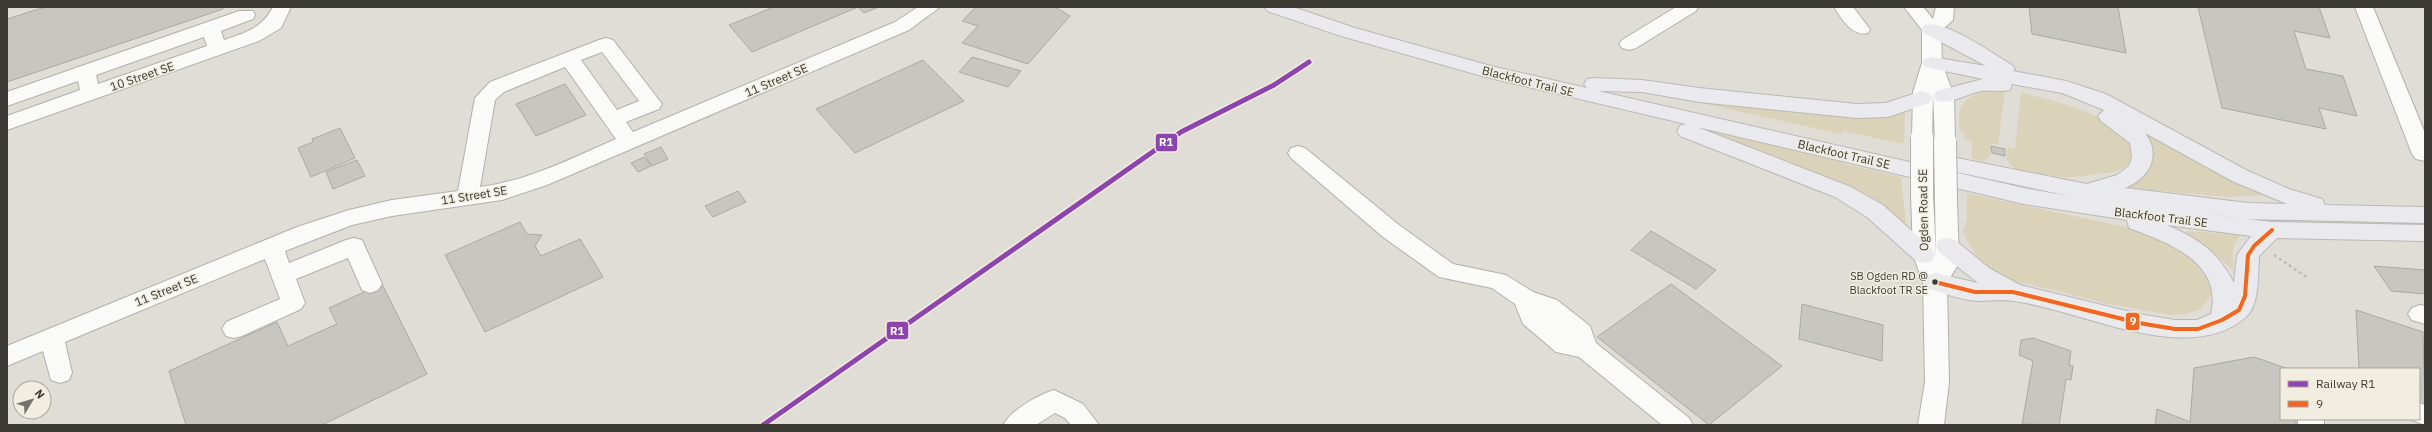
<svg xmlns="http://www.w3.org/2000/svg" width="2432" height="432" font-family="'IBM Plex Sans',sans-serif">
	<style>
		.green { fill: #dbd3b9 }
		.building { fill: #c7c6c1; stroke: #aba9a4 }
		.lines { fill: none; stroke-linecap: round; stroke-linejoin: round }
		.minor-casing { stroke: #b1b0aa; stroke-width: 2 }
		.major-casing { stroke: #bbb9b6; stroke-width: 2 }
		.path { stroke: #bebdb9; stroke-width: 2.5; stroke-dasharray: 3 3; stroke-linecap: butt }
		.minor { fill: #fafaf9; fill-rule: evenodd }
		.major { fill: #eae9ee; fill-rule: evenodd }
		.minor-bridge-casing { stroke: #b1b0aa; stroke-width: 24; stroke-linecap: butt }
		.minor-bridge { stroke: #fafaf9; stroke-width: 22 }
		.bus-1-casing { stroke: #f1ede0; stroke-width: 7 }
		.bus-1 { stroke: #f26522; stroke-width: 4 }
		.rail-1-casing { stroke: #f1ede0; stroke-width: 8 }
		.rail-1 { stroke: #8e44ad; stroke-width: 5 }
		.bus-dot { fill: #3c3a35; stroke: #f1ede0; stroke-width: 1.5 }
		.labels { text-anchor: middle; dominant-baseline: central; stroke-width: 3; stroke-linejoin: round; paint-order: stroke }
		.bus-label { font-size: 11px; fill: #3c3a35; stroke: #f1ede0; text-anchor: end }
		.street-label { font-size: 12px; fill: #3c3a35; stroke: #f1ede0 }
		.line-badge { stroke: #f1ede0; stroke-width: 1.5 }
		.badge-label { font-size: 11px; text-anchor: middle; font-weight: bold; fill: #fff }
	</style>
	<rect width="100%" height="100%" fill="#dfddd6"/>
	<path class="green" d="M1981,90H2005L1998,145L1991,143V154L1983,162L1972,159V142L1964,138V132L1959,130C1959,112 1958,101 1977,94L1974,91Z
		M2021,93C2050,99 2122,116 2131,149C2136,165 2118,173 2105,173C2095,173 2083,177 2072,177C2053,178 2034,173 2015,170L2006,159L2008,147L2015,149Z
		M1702,101L1874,117L1905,112L1904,144L1843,131L1841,134L1702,103Z
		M2134,124L2237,183L2264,195L2227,197L2129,188L2127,187C2166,172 2150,151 2134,124Z
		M1697,127L1840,160L1841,163L1901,177L1906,225L1886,207L1859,191Z
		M1967,193L2134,229L2179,244L2209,272L2213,293L2201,309L2184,314L2170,315L2109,304L2004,278C1984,268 1971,252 1963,231L1967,221Z
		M2187,231L2240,235C2231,246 2232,258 2234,271L2204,245L2185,234Z"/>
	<path class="building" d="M45,7H222L223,9L7,82V19Z
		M774,7H879L864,13L858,7L752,52L729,25Z
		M976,7H1055L1070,16L1028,64L962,43L978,26L962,21Z
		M2029,7H2118L2126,53L2032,34Z
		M2198,7H2319L2330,38L2294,31L2306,69L2343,76L2357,116L2319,108L2326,129L2222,108Z
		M972,57L1021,71L1008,87L959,72Z
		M923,60L964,101L855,153L816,109Z
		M565,84L586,115L536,136L516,104Z
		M340,128L355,158L311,177L298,148L313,142L312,139Z
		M1991,146L2005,149V156L1992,153Z
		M661,147L668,159L652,166L644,154Z
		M644,157L651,166L638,172L631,163Z
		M357,160L365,176L333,189L326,172Z
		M738,191L746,202L713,217L705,206Z
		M520,222L527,234L542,235L535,246L541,256L580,239L603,277L485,332L445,255Z
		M1651,231L1716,270L1696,289L1631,250Z
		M2374,266L2425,270V294L2391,291Z
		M382,284L427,374L322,425H186L169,371L277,322L288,346L337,324L329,308Z
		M1671,284L1782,366L1709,425L1597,337Z
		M1802,304L1883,325L1882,361L1799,339Z
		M2356,310L2423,332L2425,408L2419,405V369H2359Z
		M2033,338L2071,351L2069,365L2073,366L2071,380L2066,379L2059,425L2022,424L2033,361L2019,355L2021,340Z
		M2254,357L2289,369H2281V419H2296V425H2155L2157,409L2190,422L2194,368Z"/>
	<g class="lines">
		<g class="minor-casing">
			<path id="minor" d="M273,7H291L281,28L259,41L7,130V116L80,90L78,81L7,106V92L239,11H253L255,15L253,19L221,31L224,40C246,33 262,28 273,7ZM204,37L207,46L98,84L96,75Z
				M918,7H940L909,30L547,185L502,200L392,216L352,225L285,251L289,263L346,240L354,238L362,240L382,284L378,290L370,293L362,290L348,258L296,279L305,303L301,309L242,336L234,338L226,336L222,329L226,322L280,299L265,259L65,342L72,373L69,380L60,383L51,380L43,351L7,366V346L297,227L349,210L392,200L458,191L475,98L490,82L599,40L606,38L613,40L662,104L659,109L626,122L633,132L895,22ZM602,52L639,101L617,110L581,60ZM565,67L616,139C572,158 528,181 480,187L495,100L504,92Z
				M1676,7H1698L1696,11L1636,48L1629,50L1622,48L1619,44L1622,40Z
				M1834,7H1853L1870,29L1868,33C1852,37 1842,19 1834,7Z
				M1904,7H1923L1933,19L1936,7H1954L1953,20L1941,31L1942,63L1954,96L1955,141L1952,146L1945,148L1938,146L1935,141L1933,93L1932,137L1929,142L1922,144L1915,142L1912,137L1913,92L1922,63V30Z
				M2355,7H2373L2425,133V161L2416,159L2412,154Z
				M1298,146L1305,148L1399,225L1453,264L1506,275L1533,292L1557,300L1590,326L1596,343L1689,418L1693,425H1662L1579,357L1556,352L1523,324L1515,304L1492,288L1439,277L1383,237L1291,158L1288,153L1291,148Z
				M1922,186L1930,189L1933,194L1936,258L1935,200L1938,195L1946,192L1954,195L1957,200L1959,263L1947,283L1949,382L1944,425H1918L1925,382L1923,282L1913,255L1911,194L1914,189Z
				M2420,305L2425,306V324L2412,320L2408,314L2412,308Z
				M1054,390L1083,404L1099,425H1071L1065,418L1055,413L1036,425H1003C1011,410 1038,395 1054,390Z
				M2419,403L2425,405V425L2409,419H2419Z
				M2298,419H2324V425H2298Z"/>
		</g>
		<g class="major-casing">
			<path id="major" d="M1265,7H1293L1355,28L1491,66L1587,88L1584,84L1587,79L1594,78L1642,80L1699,88L1857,104L1886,103L1922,91L1929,93L1932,98L1929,103L1888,117L1857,118L1699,102L1642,92L1598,91L2024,188L2069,196L1952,171L1945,169L1941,164L1945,159L1952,157L2087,184L2117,175L2129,166L2132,157L2130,143L2101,121L2098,116L2104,110L2062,93L2012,84L2010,90C2001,92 1992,90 1982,91C1967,93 1952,105 1937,101L1934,96L1937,91L1983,79L1925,67L1922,63L1925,59L1932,57L1986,66L1924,33L1922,29L1924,25C1945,19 1993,54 2012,65L2015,69L2013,71L2066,81L2106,94L2248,171L2289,189L2322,199L2325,205L2425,207V223L2248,219L2085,199L2272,222L2425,225V241L2277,238L2259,256C2258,272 2260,305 2246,317C2187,368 2080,309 2013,301C2001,299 1989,301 1977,301C1961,300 1942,293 1927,288L1923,282L1927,276L1935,273L1978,283L1939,252L1936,246L1939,240L1947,238L1955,240L1989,268L2020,285L2139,314L2175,320H2197L2211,314C2223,262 2169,243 2129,228L2127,220L2024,204L1697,127L1851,187L1883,205L1932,249L1935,255L1932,261L1924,263L1916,261L1867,217L1835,197L1680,136L1677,131L1680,126L1686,124L1482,76L1341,36L1267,11ZM2145,133L2232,181L2287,204L2248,203L2125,188C2149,179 2162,155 2145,133ZM2167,225L2251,236L2237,255L2234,283C2218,252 2199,239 2167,225Z"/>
		</g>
		<path class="path" d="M2274,255L2308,278"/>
		<use href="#minor" class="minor"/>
		<use href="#major" class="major"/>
		<g class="minor-bridge-casing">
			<path id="minor-bridge" d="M1922,137V194
				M1945,141L1946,200"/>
		</g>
		<use href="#minor-bridge" class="minor-bridge"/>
		<g class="bus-1-casing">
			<path id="bus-1" d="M1935,282L1975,292H2013L2139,323L2175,329H2198L2222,320L2239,310L2245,296L2248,255L2254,246L2272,230"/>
		</g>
		<use href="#bus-1" class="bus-1"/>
		<g class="rail-1-casing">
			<path id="rail-1" d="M763,425L1181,132L1274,85L1309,62"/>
		</g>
		<use href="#rail-1" class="rail-1"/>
	</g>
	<circle class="bus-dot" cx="1935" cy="282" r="3.5"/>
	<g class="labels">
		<g class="bus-label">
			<text x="1928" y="276">SB Ogden RD @<tspan x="1928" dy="14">Blackfoot TR SE</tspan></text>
		</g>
		<g class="street-label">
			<text transform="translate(142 76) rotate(-19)">10 Street SE</text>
			<text transform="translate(776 80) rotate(-23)">11 Street SE</text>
			<text transform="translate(1528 81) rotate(14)">Blackfoot Trail SE</text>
			<text transform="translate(1844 154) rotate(13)">Blackfoot Trail SE</text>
			<text transform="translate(474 195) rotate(-9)">11 Street SE</text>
			<text transform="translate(1923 210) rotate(-91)">Ogden Road SE</text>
			<text transform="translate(2161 217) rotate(7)">Blackfoot Trail SE</text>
			<text transform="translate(166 290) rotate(-22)">11 Street SE</text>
		</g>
	</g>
	<g class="line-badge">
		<rect x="1155" y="133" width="23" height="19" rx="4" fill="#8e44ad"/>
		<rect x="2125" y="312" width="15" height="19" rx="4" fill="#f26522"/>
		<rect x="886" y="321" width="23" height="19" rx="4" fill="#8e44ad"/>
	</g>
	<g class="badge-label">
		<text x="1166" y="146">R1</text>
		<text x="2133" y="325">9</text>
		<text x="897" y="335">R1</text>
	</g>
	<rect width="2432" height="432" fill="none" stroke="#3c3a35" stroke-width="16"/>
	<rect x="2280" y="368" width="140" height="52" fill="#f1ede0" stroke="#a9a59c"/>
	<rect x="2288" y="381" width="20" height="6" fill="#8e44ad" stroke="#a9a59c"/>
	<text x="2316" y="388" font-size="12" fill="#3c3a35">Railway R1</text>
	<rect x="2288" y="401" width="20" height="6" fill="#f26522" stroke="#a9a59c"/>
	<text x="2316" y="408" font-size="12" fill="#3c3a35">9</text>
	<g transform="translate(32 400) rotate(52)"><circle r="19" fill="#f1ede0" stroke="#a9a59c"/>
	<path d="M0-3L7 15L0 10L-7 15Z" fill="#75736d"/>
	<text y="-6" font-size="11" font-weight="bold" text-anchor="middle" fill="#3c3a35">N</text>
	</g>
</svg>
